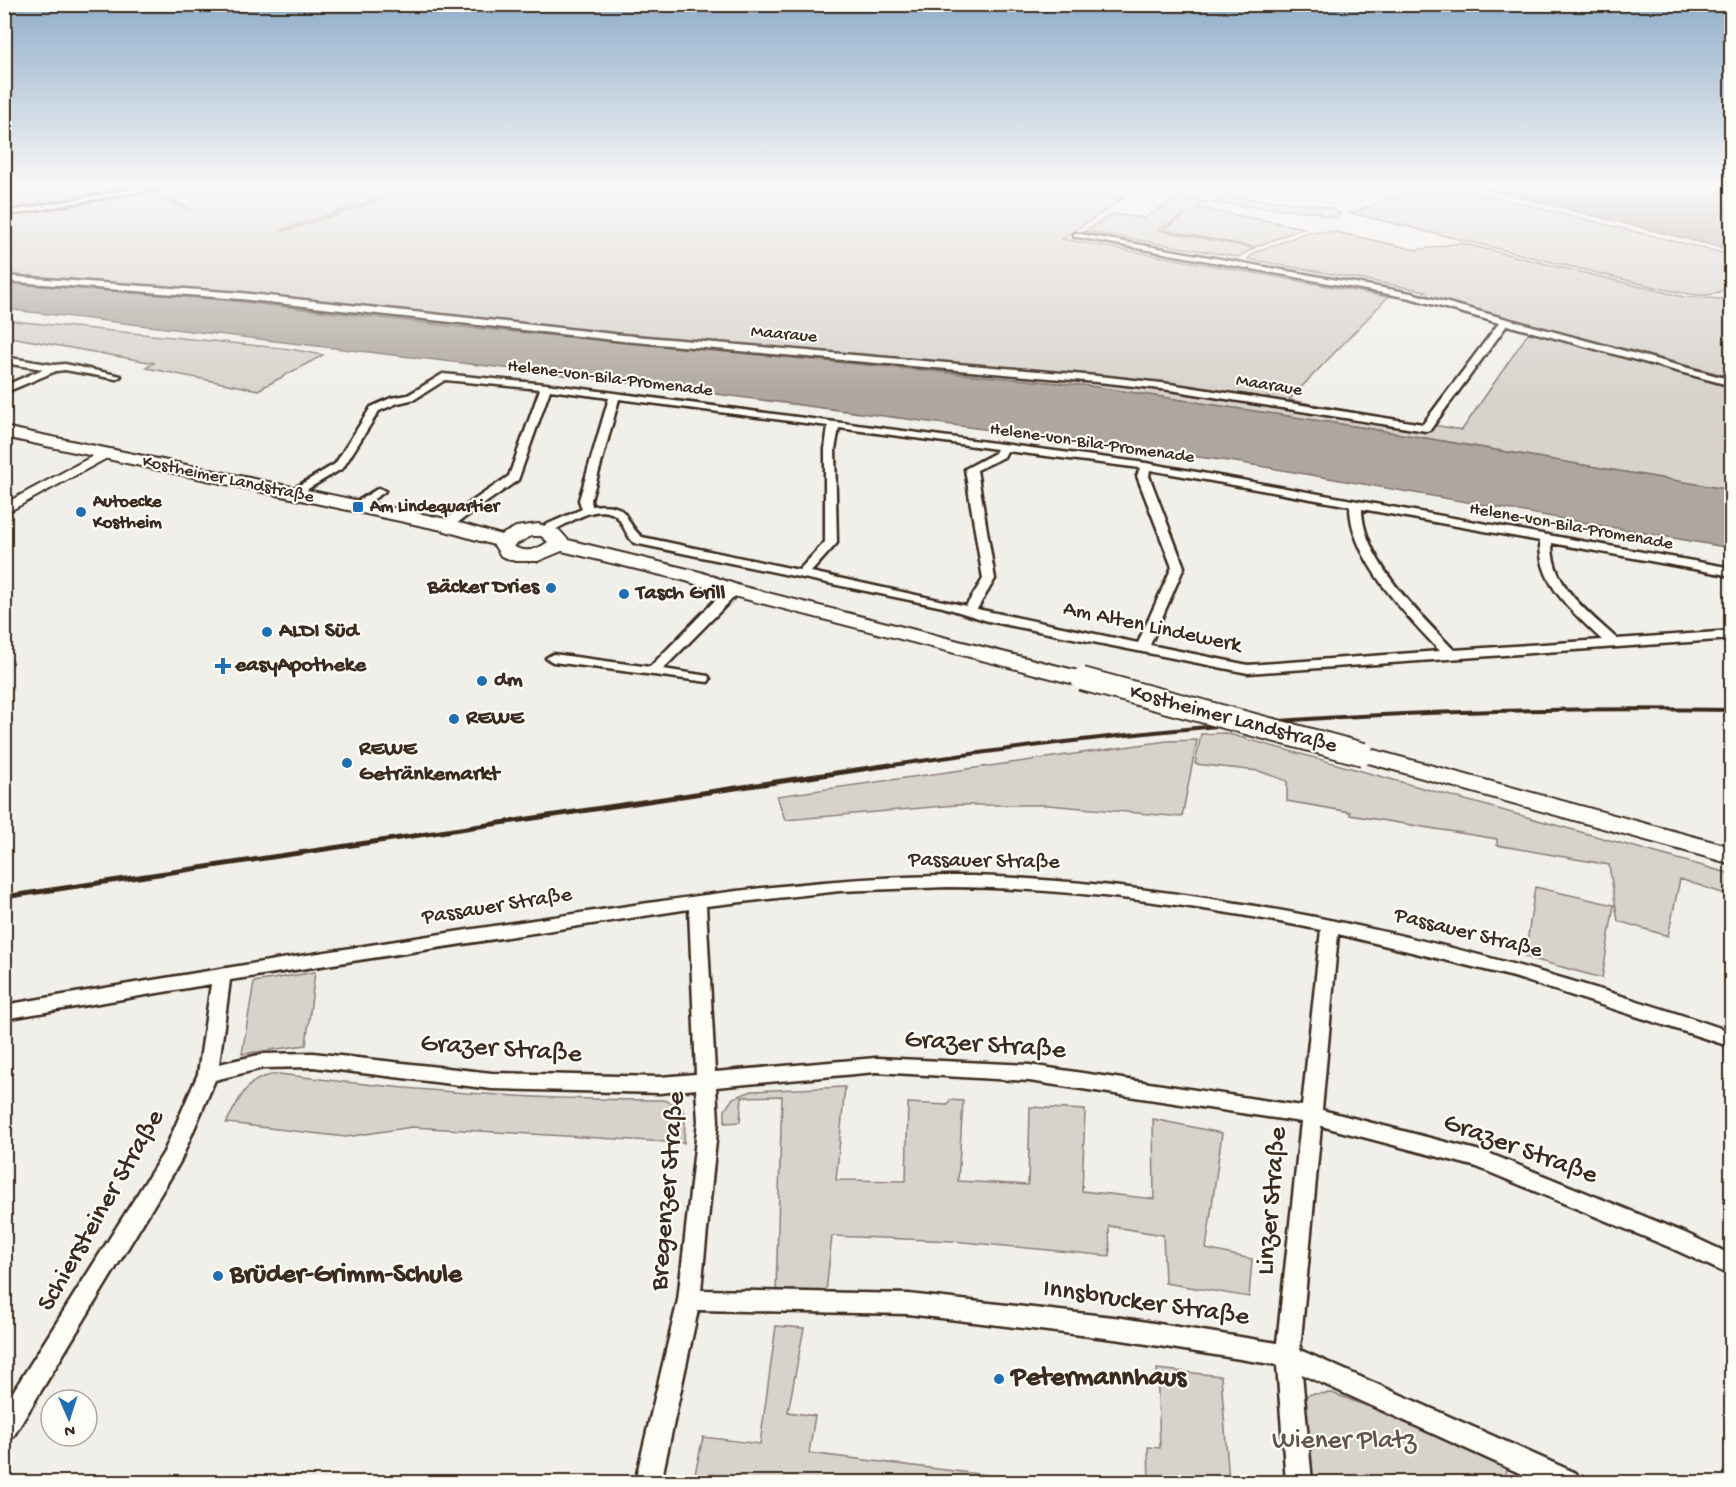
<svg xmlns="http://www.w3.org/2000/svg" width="1736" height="1487" font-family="'Gochi Hand',sans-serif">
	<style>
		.green { fill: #d7d2cc; stroke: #897e75; stroke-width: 1.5 }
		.water { fill: #aea69f; stroke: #80746b; stroke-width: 1.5 }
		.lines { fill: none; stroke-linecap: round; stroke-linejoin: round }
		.minor-casing { stroke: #3b2a1e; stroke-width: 5 }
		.tertiary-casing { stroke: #3b2a1e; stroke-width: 4 }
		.primary-casing { stroke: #3b2a1e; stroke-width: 4 }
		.minor { fill: #fdfcf7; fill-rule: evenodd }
		.tertiary { fill: #fdfcf7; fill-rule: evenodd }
		.primary { fill: #fdfcf7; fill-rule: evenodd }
		.rail-far1 { stroke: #3b2a1e; stroke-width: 4 }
		.rail { stroke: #3b2a1e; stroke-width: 5 }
		.primary-bridge-casing { stroke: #3b2a1e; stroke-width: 26; stroke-linecap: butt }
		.primary-bridge { stroke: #fdfcf7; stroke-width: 22 }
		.poi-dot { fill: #1f6fb2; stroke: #fdfcf7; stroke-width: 2 }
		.labels { text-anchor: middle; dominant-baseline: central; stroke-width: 4.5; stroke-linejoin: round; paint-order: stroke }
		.far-street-label { font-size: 18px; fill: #3b2a1e; stroke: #fdfcf7 }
		.far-poi-label { font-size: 18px; font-weight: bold; fill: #3b2a1e; stroke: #fdfcf7; text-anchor: start }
		.poi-label { font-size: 22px; font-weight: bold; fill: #3b2a1e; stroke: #fdfcf7; text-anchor: start }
		.street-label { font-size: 22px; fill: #3b2a1e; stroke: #fdfcf7 }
		.near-street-label { font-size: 27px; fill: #3b2a1e; stroke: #fdfcf7 }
		.near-poi-label { font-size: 27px; font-weight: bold; fill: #3b2a1e; stroke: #fdfcf7; text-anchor: start }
		.near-park-label { font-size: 27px; fill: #62544a; stroke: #fdfcf7 }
	</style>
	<rect width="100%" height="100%" fill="#f1efea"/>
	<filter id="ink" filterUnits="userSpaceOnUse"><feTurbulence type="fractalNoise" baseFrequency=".0167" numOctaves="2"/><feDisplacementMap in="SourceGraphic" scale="12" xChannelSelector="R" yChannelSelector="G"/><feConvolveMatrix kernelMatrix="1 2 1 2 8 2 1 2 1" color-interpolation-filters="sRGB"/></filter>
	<g filter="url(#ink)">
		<path class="green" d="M18,187H160L5,214L4,189Z
			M175,187H414L282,230L286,231L421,187H1059L1124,198L1062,239L1388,297L1289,400L1462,430L1531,329L1731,384V490L1360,427L1089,386L451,326L224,300L5,283V217L144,192L192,210L153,191Z
			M1421,187H1453L1731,255V284C1713,302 1690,294 1667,290L1351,213Z
			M1222,196L1317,205L1333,209L1340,214L1334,218L1318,214L1319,212L1302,211L1214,203Z
			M1178,198L1208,202L1198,208L1304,228L1255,247L1163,230L1185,215L1158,230L1254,248L1238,257L1085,231L1113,214L1144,218Z
			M1308,232H1337L1416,250L1460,243L1684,297L1724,299L1731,295V377L1421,295L1426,291L1248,259L1256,252Z
			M4,320L290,349L323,355L258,390L146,368L154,363L5,336Z
			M1225,733L1728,873L1731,874V896L1680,879L1668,936L1618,921L1609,865L1497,845V839L1350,815V812L1287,801V781L1259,771L1195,764L1201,734Z
			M1197,740L1182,817L1048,805H956L785,820L777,796L1167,741Z
			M1535,887L1614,905L1602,978L1525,957Z
			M315,972L306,1045L242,1054L254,982Z
			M279,1074C408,1091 533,1100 664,1100L682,1107L685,1120L684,1143L412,1127L346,1137L226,1123C241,1097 246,1076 279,1074Z
			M845,1087L836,1180L906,1181L908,1103L948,1105L950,1100L963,1101L958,1181L1028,1185L1030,1107L1085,1110L1082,1191L1154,1199L1153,1119L1222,1133L1206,1249L1252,1259L1249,1297L1165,1283L1163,1235L1109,1226L1110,1256L953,1241L832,1236L826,1292L776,1291L782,1096L742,1097L740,1122L725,1123V1110L733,1098L752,1091Z
			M776,1326L804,1328L788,1412L815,1416L809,1453L1043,1482H732L694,1478L703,1437L760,1444Z
			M1157,1369L1221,1376L1229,1482H1149L1148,1447L1160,1448Z
			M1332,1393L1508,1459L1505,1482H1306L1297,1398L1311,1394Z"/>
		<path class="water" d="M1479,187H1731V250Z
			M4,283L224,300L451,326L1089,386L1360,427L1731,490V548L1236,462L647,385L5,309Z"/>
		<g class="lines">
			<g class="minor-casing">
				<path id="minor" d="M146,187H163L4,216V212Z
					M1074,233L1411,293L1732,380V386L1507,325L1430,430L1426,431L1170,390L1108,383L623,341L241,299L4,281V276L241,293L623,335L1108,377L1170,384L1423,424L1499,323L1410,298L1077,237H1074Z
					M4,357L54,365L65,364L121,376L116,379L65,370L56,371L4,393V386L43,369L4,363Z
					M443,374L546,384L1146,463L1732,568V576L1552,543C1551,586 1588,612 1617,639L1732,631V639L1248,673L988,621L943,607L634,543C625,535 623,521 615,515C594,501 562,529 543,535L539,534V528L582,509L579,500L609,398L550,390L518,480L450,528H442V522L509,476L540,389L445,380L415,399L398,403L379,411L343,468L296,496H288V492L335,464L371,407L391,398L408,395ZM619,399L828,426L825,449V542L799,570L642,537C621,520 632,501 592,506L591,500ZM839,428L997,449L995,453L965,469L983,579L966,606L811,572L837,543L835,449ZM1007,451L1140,468L1137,476L1172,567L1138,643L977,609L995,579L977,470L1004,457ZM1150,470L1350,506C1350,558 1406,615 1440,651L1248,665L1150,645L1184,567L1149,476ZM1362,509L1540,541C1539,585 1573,612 1602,640L1454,650C1421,616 1362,559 1362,509Z
					M379,488L385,491L383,493L358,509H350L348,507Z
					M733,586L739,590L738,593L663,669L708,676L710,679L708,682L553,662L546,658L553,654L650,667L728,587Z
					M972,876C1233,885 1486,948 1732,1032V1047L1514,977L1338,934L1322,1110L1488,1153L1685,1233L1732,1255V1276L1669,1247L1477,1167L1321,1126L1300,1350L1576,1473L1580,1482H1539L1302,1374L1312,1482H1286L1277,1365L1122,1340L908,1314L698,1310L661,1482H635L678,1300L698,1121L696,1089L660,1093L492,1089L313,1067L263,1068L215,1080L180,1162L13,1437L4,1441V1406L164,1152L198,1074L211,984L4,1019V1005C185,974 365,945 547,918C688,897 829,874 972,876ZM948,887C1073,888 1198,905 1321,930L1302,1106L1029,1065L876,1058L715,1072L706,906L840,891ZM689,909L696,1074L660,1077L492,1073L313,1053L263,1054L219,1064L230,980ZM876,1072L1029,1081L1301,1122L1277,1343L1122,1318L908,1294L701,1290L718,1121L716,1087Z"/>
			</g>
			<g class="tertiary-casing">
				<path id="tertiary" d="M104,450L111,454L109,457L4,514V504Z"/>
			</g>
			<g class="primary-casing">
				<path id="primary" d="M4,427L446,519L501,535L516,527L538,524L559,530L568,540L700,572L740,586L1090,674L1093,679L1090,684L1082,686L726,594L686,581L562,551L538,561H515L501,556L494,545L442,530L4,437ZM531,536H541L548,542C537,550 525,554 513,546Z
					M1363,747L1732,847V864L1354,759L1351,754L1354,749Z"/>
			</g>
			<use href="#minor" class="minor"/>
			<use href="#tertiary" class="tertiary"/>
			<use href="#primary" class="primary"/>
			<path class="rail-far1" d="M879,767C1008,748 1136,732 1266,722C1421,710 1577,708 1732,710"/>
			<path class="rail" d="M4,897L890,765"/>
			<g class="primary-bridge-casing">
				<path id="primary-bridge" d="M1082,679L1363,754"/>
			</g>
			<use href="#primary-bridge" class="primary-bridge"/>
		</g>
	</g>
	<linearGradient id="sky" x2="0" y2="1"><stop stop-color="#91aecb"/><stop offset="0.47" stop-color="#f9f8f6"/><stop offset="1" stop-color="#f9f8f6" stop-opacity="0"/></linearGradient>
	<rect width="1736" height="396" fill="url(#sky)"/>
	<g class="poi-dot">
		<rect x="352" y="501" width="12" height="12" rx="3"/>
		<circle cx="81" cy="512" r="6"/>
		<circle cx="551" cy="588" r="6"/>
		<circle cx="624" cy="594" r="6"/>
		<circle cx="267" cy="632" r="6"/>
		<path d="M220 657h6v6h6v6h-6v6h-6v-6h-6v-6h6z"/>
		<circle cx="482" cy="681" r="6"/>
		<circle cx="454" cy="719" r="6"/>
		<circle cx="347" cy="763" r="6"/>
		<circle cx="218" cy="1276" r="6"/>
		<circle cx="999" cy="1379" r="6"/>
	</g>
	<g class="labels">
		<g class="far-street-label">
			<text transform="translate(784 335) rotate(5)">Maaraue</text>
			<text transform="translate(610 379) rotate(7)">Helene-von-Bila-Promenade</text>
			<text transform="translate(1269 386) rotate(9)">Maaraue</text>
			<text transform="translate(1092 444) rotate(8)">Helene-von-Bila-Promenade</text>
			<text transform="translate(228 480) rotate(12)">Kostheimer Landstraße</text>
			<text transform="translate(1571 527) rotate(10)">Helene-von-Bila-Promenade</text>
		</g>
		<g class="far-poi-label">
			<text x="93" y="502">Autoecke<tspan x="93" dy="21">Kostheim</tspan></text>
			<text x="370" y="507">Am Lindequartier</text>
		</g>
		<g class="poi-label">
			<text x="539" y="588" text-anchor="end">Bäcker Dries</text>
			<text x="636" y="594">Tasch Grill</text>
			<text x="279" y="632">ALDI Süd</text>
			<text x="235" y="666">easyApotheke</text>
			<text x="494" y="681">dm</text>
			<text x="466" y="719">REWE</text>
			<text x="359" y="750">REWE<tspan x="359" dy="25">Getränkemarkt</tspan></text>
		</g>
		<g class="street-label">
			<text transform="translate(1152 628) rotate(12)">Am Alten Lindewerk</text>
			<text transform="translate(1233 720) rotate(15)">Kostheimer Landstraße</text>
			<text transform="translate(984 862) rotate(1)">Passauer Straße</text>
			<text transform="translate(497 907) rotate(-9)">Passauer Straße</text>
			<text transform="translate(1468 934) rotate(14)">Passauer Straße</text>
		</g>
		<g class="near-street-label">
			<text transform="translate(985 1046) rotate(4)">Grazer Straße</text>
			<text transform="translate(501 1050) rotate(4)">Grazer Straße</text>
			<text transform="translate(1520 1150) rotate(20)">Grazer Straße</text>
			<text transform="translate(669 1191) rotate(-85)">Bregenzer Straße</text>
			<text transform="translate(1273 1201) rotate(-85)">Linzer Straße</text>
			<text transform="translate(102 1211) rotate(-60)">Schiersteiner Straße</text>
			<text transform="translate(1146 1304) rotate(8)">Innsbrucker Straße</text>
		</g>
		<g class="near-poi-label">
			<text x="230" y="1276">Brüder-Grimm-Schule</text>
			<text x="1011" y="1379">Petermannhaus</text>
		</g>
		<g class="near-park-label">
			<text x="1344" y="1442">Wiener Platz</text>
		</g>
	</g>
	<rect width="1736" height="1487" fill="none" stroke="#fdfcf7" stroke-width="24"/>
	<rect x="12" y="12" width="1712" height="1463" fill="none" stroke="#3b2a1e" stroke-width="2" filter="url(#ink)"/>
	<g transform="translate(69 1418) rotate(177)"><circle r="28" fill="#fdfcf7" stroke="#afa8a0" stroke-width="1.5"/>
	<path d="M0-4.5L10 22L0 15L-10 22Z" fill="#1f6fb2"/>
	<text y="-9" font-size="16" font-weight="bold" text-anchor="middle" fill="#3b2a1e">N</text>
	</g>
</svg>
